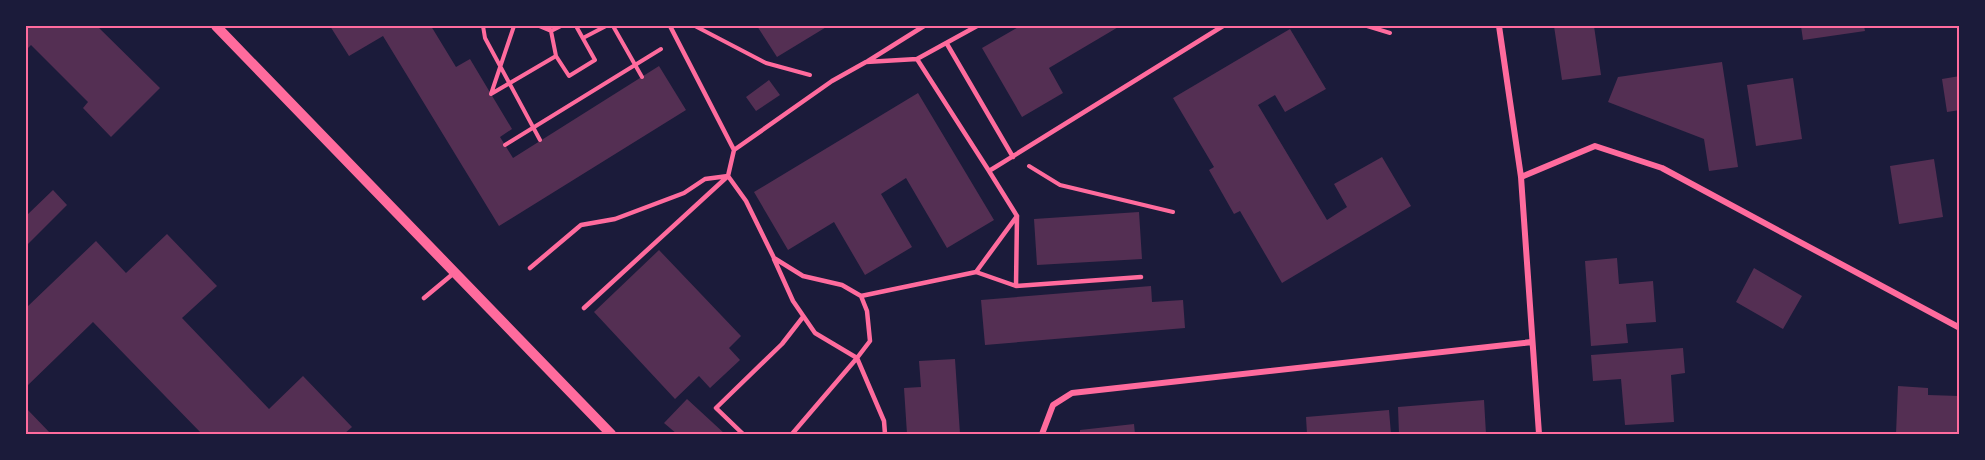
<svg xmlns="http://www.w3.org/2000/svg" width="1985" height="460" font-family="Manrope,sans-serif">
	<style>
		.building { fill: #542f53 }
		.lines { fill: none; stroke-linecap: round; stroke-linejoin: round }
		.path { stroke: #ff6b9d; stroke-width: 4 }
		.service { stroke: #ff6b9d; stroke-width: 4.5 }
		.minor { stroke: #ff6b9d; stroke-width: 6 }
		.tertiary { stroke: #ff6b9d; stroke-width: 10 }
		.neatline { fill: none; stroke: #ff6b9d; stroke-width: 2 }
	</style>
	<rect width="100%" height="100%" fill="#1b1b3a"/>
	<path class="building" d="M26,26H97L160,88L111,137L83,108L88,102L31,45L26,50Z
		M330,26H431L456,67L470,59L512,129L500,137L513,158L659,66L686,110L499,226L383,36L349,56Z
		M757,26H828L777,57Z
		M1020,26H1120L1049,68L1063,93L1022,117L982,48Z
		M1554,26H1594L1601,75L1562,80Z
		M1801,26H1864L1865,31L1803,40Z
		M1290,29L1326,89L1285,112L1275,95L1258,105L1327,220L1347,207L1334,184L1382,157L1411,206L1282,283L1240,211L1234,214L1209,170L1214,167L1173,98Z
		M1722,62L1738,167L1709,171L1704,139L1608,102L1618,77Z
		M1960,76V110L1947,112L1942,79Z
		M1793,78L1802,139L1756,146L1747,85Z
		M769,80L780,95L756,111L746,97Z
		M918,93L994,220L947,248L906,178L881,194L912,247L865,275L834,222L788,250L754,192Z
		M1934,159L1943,217L1899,224L1890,166Z
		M53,190L67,205L26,246V216Z
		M1139,212L1142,259L1037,265L1034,219Z
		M167,234L217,286L182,318L269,409L303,376L352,427L344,434H202L93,322L26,387V308L96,241L126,273Z
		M659,250L741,336L729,348L740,360L710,388L699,376L675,399L594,312Z
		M1617,258L1619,284L1653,281L1656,322L1626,324L1628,343L1591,346L1585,261Z
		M1754,268L1802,296L1783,329L1736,302Z
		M1151,286L1152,302L1183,300L1185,328L985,345L981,300Z
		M1683,348L1685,373L1671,375L1674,422L1625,425L1621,379L1593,381L1591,355Z
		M955,359L960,434H907L904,388L921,387L919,361Z
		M1898,386L1928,388V395L1959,396L1957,434H1896Z
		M687,399L725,434H677L664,423Z
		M1484,400L1486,434H1399L1398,407Z
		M26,408L51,434H26Z
		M1389,410L1391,434H1307L1306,417Z
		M1134,424L1135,434H1080V430Z"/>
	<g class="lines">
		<path class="path" d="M483,26L485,38L540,140
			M514,26L491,94L556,56L569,76L595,60L576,26
			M539,26L551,31L561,26
			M548,26L551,31L556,56
			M613,26L642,77
			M695,26L766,63L810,75
			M1367,26L1390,33
			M583,38L606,26
			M505,145L661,49
			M1029,166L1060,185L1173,212"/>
		<path class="service" d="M670,26L734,150L832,81L866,62L917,59L977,26
			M947,44L1013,157
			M917,59L989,171L1223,26
			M868,61L924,26
			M989,171L1017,216L1016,286L1141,277
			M774,259L793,301L815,333L857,358L792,434
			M530,268L581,225L615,219L684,193L705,179L728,176L746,201L774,258L803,276L842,285L861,296L867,311L870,341L857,358L884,421L885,434
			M976,272L1016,286
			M861,296L976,272L1017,216
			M424,298L454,273
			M584,308L728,176L734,150
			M743,434L716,408L782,344L803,317"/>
		<path class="minor" d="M1499,26L1521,177L1539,434
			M1521,177L1595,146L1662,168L1960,328
			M1042,434L1053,405L1072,393L1532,342"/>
		<path class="tertiary" d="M216,26L611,434"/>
	</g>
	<rect width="1985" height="460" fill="none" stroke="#1b1b3a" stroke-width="54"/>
	<rect x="27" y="27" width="1931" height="406" class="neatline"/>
</svg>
